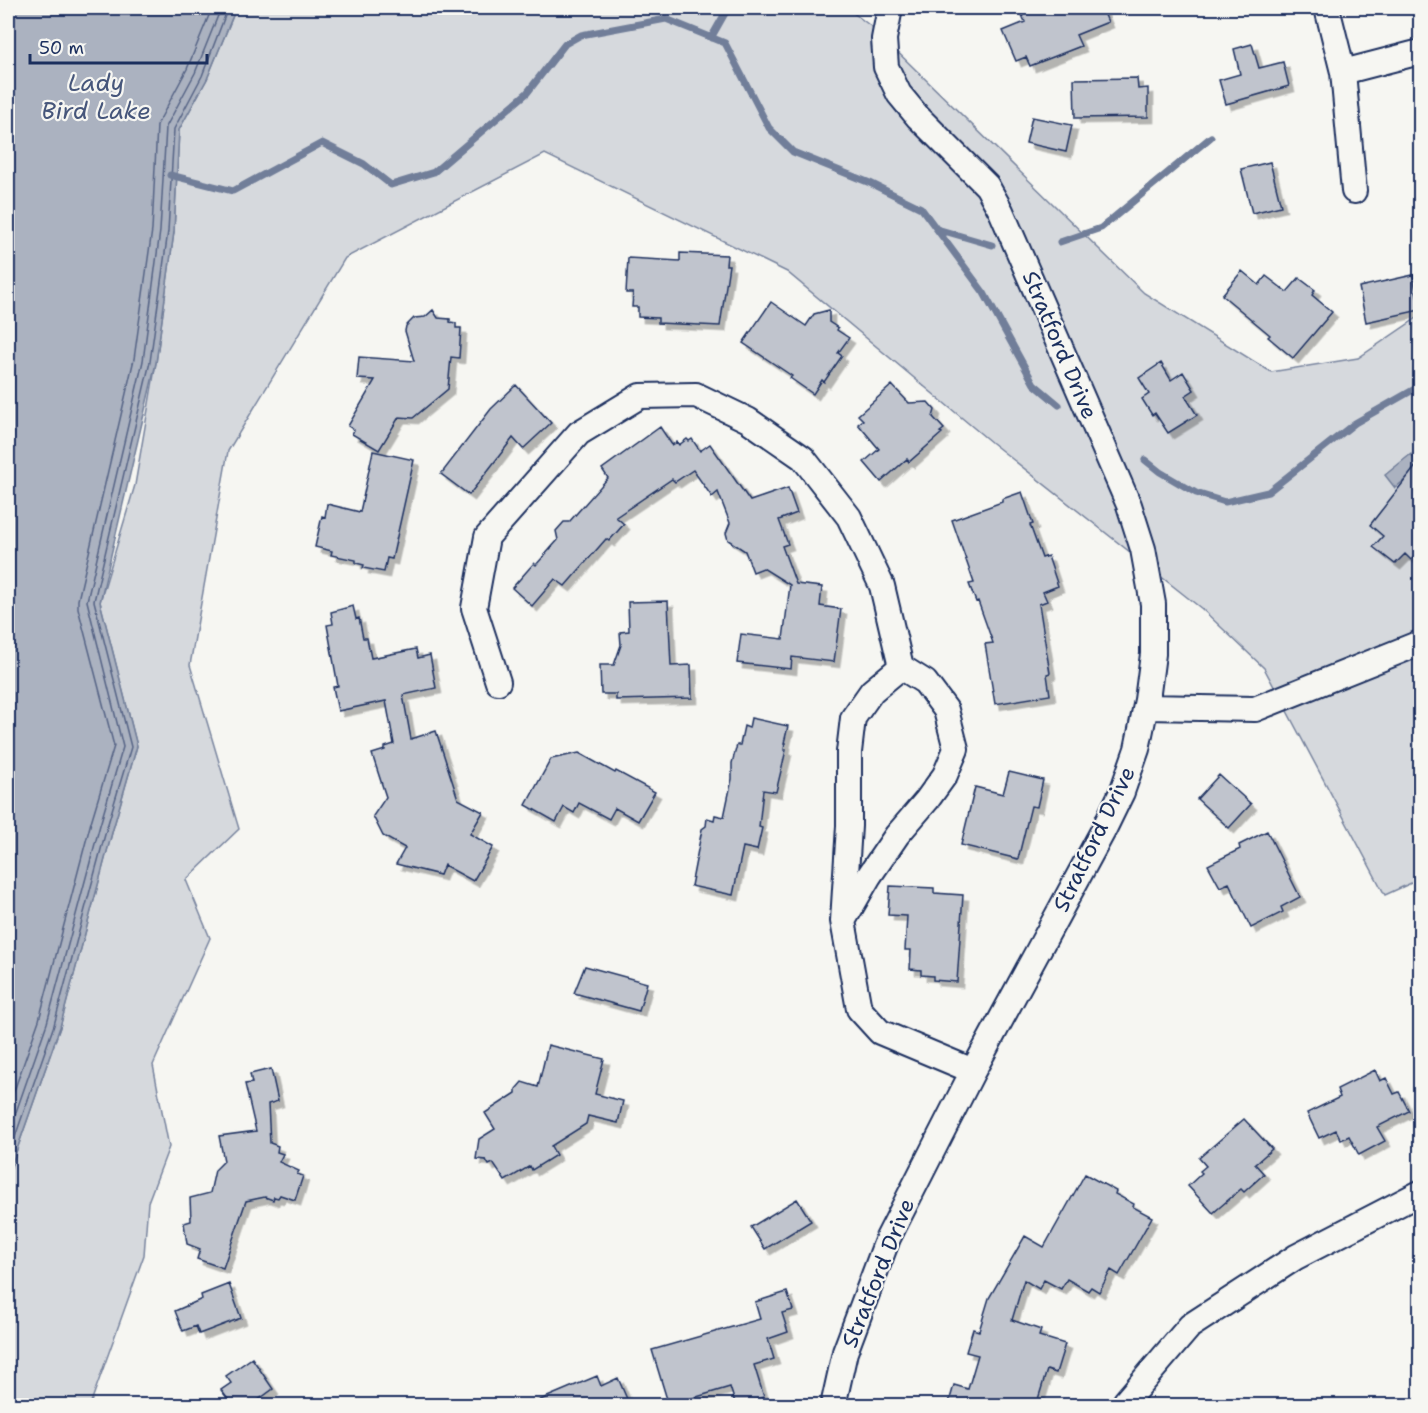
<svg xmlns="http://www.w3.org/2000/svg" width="1428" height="1413" font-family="'Shantell Sans',sans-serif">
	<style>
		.green { fill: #d6d9dd; stroke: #78849e; stroke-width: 1.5 }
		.water { fill: #abb2c0; stroke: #717e99; stroke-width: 1.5 }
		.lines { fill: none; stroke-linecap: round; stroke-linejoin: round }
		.shore { stroke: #556385; stroke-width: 1.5 }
		.stream { stroke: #717e99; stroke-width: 7 }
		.building { fill: #c0c4cd; stroke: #1b2f5e; stroke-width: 1.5; filter: url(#shadow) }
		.minor-casing { stroke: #1b2f5e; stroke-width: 28 }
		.minor { stroke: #f6f6f2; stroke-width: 24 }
		.labels { text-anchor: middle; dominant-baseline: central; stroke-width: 4.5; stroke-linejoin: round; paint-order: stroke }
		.street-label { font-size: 22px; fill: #1b2f5e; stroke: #f6f6f2 }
		.water-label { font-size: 24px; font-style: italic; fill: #46567b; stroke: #f6f6f2 }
	</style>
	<defs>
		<filter id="shadow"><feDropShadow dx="5.5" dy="5.5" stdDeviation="0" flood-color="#0004"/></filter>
	</defs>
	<rect width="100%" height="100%" fill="#f6f6f2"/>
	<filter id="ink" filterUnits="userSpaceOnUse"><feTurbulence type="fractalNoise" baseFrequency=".0167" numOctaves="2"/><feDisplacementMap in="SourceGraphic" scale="12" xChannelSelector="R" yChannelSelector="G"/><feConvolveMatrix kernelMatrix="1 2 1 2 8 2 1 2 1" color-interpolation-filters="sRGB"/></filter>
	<g filter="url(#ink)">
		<path class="green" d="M234,8H847L873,28L1144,293L1271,372L1358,358L1420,316V879L1385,895L1264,668L1202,609L992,443L787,272L545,154L345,258L228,451L190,665L239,829L186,880L210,938L153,1065L169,1147L148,1202L144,1255L90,1405L8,1406V1175L60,1027L113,829L137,746L100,602L135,485L156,363L174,232L179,130L207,79L234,13Z"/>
		<path class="water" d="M8,8H234V13L207,79L179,130L174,232L156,363L100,602L137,746L113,829L60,1027L8,1175Z
			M1411,454L1420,467L1395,488L1385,475Z"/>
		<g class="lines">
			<path class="shore" d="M8,1108L39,1020L91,822L114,746L78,608V600L134,359L152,230L157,125L187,69L212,8
				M8,1135L47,1023L100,825L123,747L87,601L143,361L160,231L166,127L195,73L221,8
				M8,1157L54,1025L107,827L131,747L94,601L150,362L168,231L174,129L202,76L228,8"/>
			<path class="stream" d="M711,38L728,8
				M170,175L233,191L322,143L364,164L391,185L434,172L527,93L565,44L581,35L666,19L725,43L769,128L793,152L870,183L921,208L984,293L1034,384L1059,405
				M937,229L992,245
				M1060,242L1101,228L1211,137
				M1145,460L1160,472L1196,493L1225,502L1268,492L1355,423L1420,386"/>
		</g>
		<path class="building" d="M1019,8H1102L1108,22L1076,35L1081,46L1030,66L1026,57L1016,61L1003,31L1025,22Z
			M1252,44L1259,68L1283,62L1289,86L1226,104L1219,80L1240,74L1234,49Z
			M1137,78L1138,89L1148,88V117L1075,118L1074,79Z
			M1032,117L1072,125L1066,152L1026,143Z
			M1270,162L1281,206L1252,213L1241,169Z
			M680,253L727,255L726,265H729L720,326L658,323V318L638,317V307H632L633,293H626L628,258L680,261Z
			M1242,271L1259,285L1266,276L1287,292L1299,278L1315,290L1312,295L1332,312L1293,358L1268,337L1270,335L1222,295Z
			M1413,275L1420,310L1366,322L1359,287Z
			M771,302L806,326L814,314L829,310V322L838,328L837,330L849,338L838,353L842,356L824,382L822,380L813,394L790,378L792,376L743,343Z
			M433,310L438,318L450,319V322L456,323V328H461L459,358L451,357L448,389L413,418L399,417L379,450L352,434L354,430L348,426L375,380L357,379L359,357L414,361L405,331L406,326L414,318L425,317Z
			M1161,363L1171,380L1183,372L1194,390L1185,396L1197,415L1168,433L1155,413L1152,415L1142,399L1149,394L1139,378Z
			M516,385L551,423L523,449L513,438L469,495L441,474L491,409Z
			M892,385L909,403L928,402L935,410L933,417L944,429L940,432L942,433L909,462L907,459L881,482L864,462L879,449L858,424L863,420L858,415Z
			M660,427L672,445L677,442L679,445L687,439L689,441L692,439L700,451L710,444L750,501L788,488L797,513L779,520L788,544L782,546L796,584L822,587L820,606L841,609L834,662L792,657L791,669L737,663L741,634L783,639L790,585L763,568L753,572L745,551L728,540L726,533L730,523L718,492L712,497L693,470L675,482L672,479L616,517L624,524L609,541L606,539L565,586L555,579L532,606L512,588L534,563L536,565L558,540L556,531L564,522H569L608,478L602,469Z
			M373,451L414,460L392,559L387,558L384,572L363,568L364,565L356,563V560L331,555L332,551L315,547L322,516L325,517L327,504L360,512Z
			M1420,461V550L1411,560L1405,554L1395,564L1373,547L1383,536L1370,525Z
			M1022,492L1033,524L1030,525L1042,558L1048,556L1058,586L1043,592L1047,601L1039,604L1050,673L1047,674L1050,695L995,704L985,644L993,643L978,601L976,602L969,584L974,583L952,520L1002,502V499Z
			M668,601L671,666L691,665L692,698L616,700V694H601L600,665H614L621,645L620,632L629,631L628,602Z
			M353,606L356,619L359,618L363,638H367L371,658L416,649L418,658L430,655L436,688L403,695L411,739L436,731L458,799L483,812L470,834L493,847L473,881L444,865L440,875L396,864L405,848L383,836L373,816L386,797L372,754L385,750V747L394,744L386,701L338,711L333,687L338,686L327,625L333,624L331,612Z
			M751,718L788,726L784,743H785L784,750H786L776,792L763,790L759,827L762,828L757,850L743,847L733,895L691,886L702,829L706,826L707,818L714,820L715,815L724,817L732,779V763L737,745H740L744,726L749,728Z
			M579,753L615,773L616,771L655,792L638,821L615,808L609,819L579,803L574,813L564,807L556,822L526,805L551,759Z
			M1009,772L1043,780L1037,807L1031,806L1018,859L961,845L975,787L1003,794Z
			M1219,775L1251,804L1229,828L1197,799Z
			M1267,831L1300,897L1281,907L1283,912L1251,928L1229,883L1220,887L1208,865L1240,849L1239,845Z
			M890,886L934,888V893L963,895L957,982L933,980V976L921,975V970L910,969L911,950H905L907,916L888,915Z
			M585,966L647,983L639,1011L574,993Z
			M548,1045L604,1059L595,1094L623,1101L618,1123L588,1116L586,1124L551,1146L556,1155L532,1170L530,1166L505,1181L493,1163L489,1165L486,1160L476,1159L479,1139L495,1129L485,1113L516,1093V1089L522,1082L538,1087Z
			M271,1069L278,1101L268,1104L270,1143L278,1146L277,1152L283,1154L279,1162L299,1171L297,1174L303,1176L295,1200L280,1195L278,1198L274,1197L273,1200L265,1197L246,1201L223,1268L197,1259L200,1249L187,1244L184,1223L191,1221L190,1198L210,1193L215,1170L224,1161L219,1136L256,1131L245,1084L252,1083L250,1074Z
			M1375,1070L1380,1081L1386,1078L1394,1094L1399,1092L1409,1111L1377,1127L1385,1141L1359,1155L1349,1136L1341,1140L1336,1130L1319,1138L1307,1113L1340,1097L1337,1089Z
			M1244,1119L1272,1149L1255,1164L1264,1174L1244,1192L1241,1189L1213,1213L1188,1186L1202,1173L1200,1171L1206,1166L1199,1158Z
			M1085,1174L1116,1191L1115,1194L1134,1204L1133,1207L1152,1217L1119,1275L1111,1270L1099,1292L1091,1287L1088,1291L1067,1279L1061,1289L1044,1280L1039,1289L1024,1280L1012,1320L1041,1330L1039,1336L1065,1344L1056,1373L1047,1370L1036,1406H948L954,1385L968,1389L978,1355L966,1352L973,1329L979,1331L989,1298L1025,1236L1044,1247Z
			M797,1199L811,1221L765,1249L751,1227Z
			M229,1284L241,1318L199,1334L196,1326L183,1331L175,1311L202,1299L201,1295Z
			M787,1292L793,1310L782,1313L788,1332L768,1339L774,1359L754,1365L764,1397L736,1406L730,1387L690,1399L693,1406H669L652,1350L760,1319L755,1302Z
			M252,1358L273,1389L250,1406H233L221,1390L231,1383L226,1376Z
			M597,1376L601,1386L618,1378L630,1406H526Z"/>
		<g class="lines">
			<g class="minor-casing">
				<path id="minor" d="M1327,8L1343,72L1354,191
					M1343,72L1420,52
					M901,667L872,691L853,718L849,752V826L843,921L859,1009L880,1032L973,1071
					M498,682L474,608L487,537L579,433L640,396L696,395L748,420L803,458L849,517L882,586L901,667L925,682L946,710L956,749L945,775L927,800L897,835L869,876L843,921
					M1146,707L1255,709L1420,643
					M833,1406L845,1352L888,1238L973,1071L1103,831L1122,792L1137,749L1147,700L1153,654V604L1143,549L1129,505L1001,211L987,186L918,117L899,94L886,67L884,39L890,8
					M1124,1406L1126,1401L1190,1326L1296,1257L1420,1193"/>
			</g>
			<use href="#minor" class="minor"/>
		</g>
	</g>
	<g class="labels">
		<g class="street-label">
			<text transform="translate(1060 345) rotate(67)">Stratford Drive</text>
			<text transform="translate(1094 839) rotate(-64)">Stratford Drive</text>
			<text transform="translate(878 1273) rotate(-68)">Stratford Drive</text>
		</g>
		<g class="water-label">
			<text x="96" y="83">Lady<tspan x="96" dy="28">Bird Lake</tspan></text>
		</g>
	</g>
	<rect width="1428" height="1413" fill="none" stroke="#f6f6f2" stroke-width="30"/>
	<rect x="15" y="15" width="1398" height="1383" fill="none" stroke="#1b2f5e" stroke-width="2" filter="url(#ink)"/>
	<path d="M30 54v9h177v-9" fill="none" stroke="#1b2f5e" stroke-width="3"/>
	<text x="39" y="54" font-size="18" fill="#1b2f5e" stroke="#f6f6f2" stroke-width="4.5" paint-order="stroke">50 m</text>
</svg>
